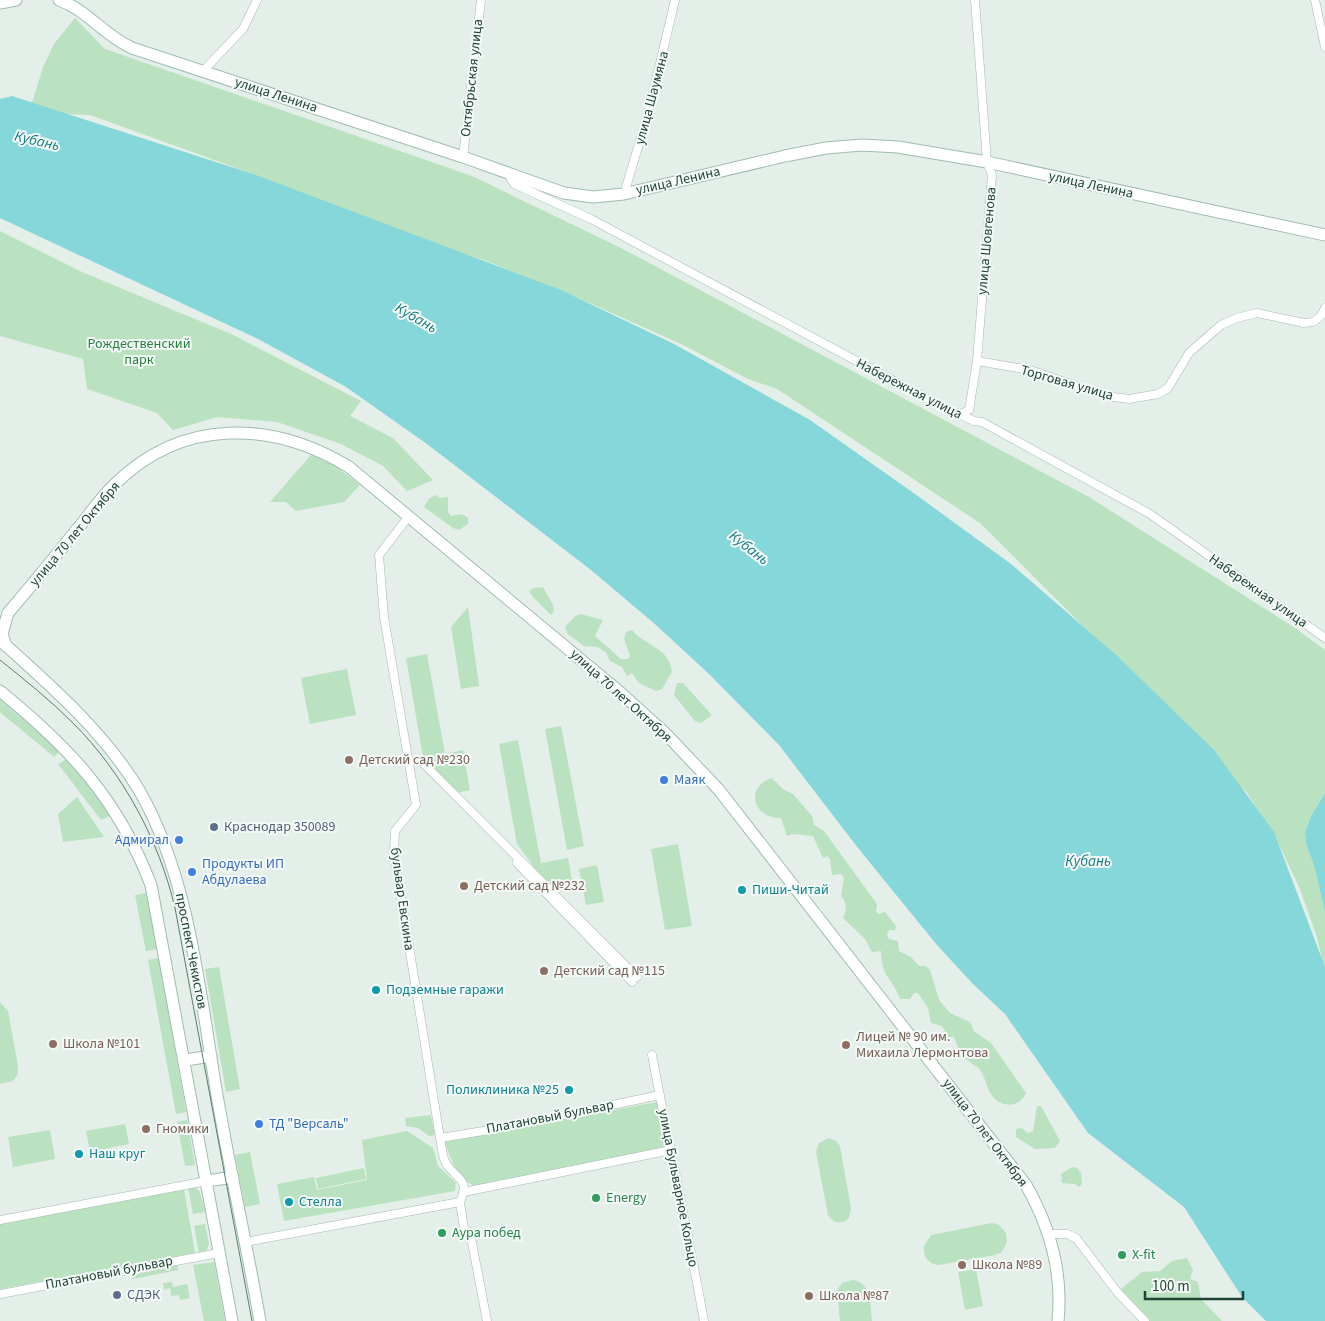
<svg xmlns="http://www.w3.org/2000/svg" width="1325" height="1321" font-family="'Source Sans 3',sans-serif">
	<style>
		.green { fill: #bae2c0 }
		.water { fill: #85d7da }
		.lines { fill: none; stroke-linecap: round; stroke-linejoin: round }
		.street-casing { stroke: #a5b8af; stroke-width: 9 }
		.secondary-casing { stroke: #a0bcaf; stroke-width: 13 }
		.street { stroke: #fff; stroke-width: 8 }
		.secondary { stroke: #fff; stroke-width: 11 }
		.tram { stroke: #5b7e70; stroke-width: 1 }
		.education-dot { fill: #8d6e63; stroke: #f4faf7; stroke-width: 2 }
		.shop-dot { fill: #3f7fe0; stroke: #f4faf7; stroke-width: 2 }
		.service-dot { fill: #5c6f8a; stroke: #f4faf7; stroke-width: 2 }
		.culture-dot { fill: #0f9aa8; stroke: #f4faf7; stroke-width: 2 }
		.leisure-dot { fill: #2e9e5b; stroke: #f4faf7; stroke-width: 2 }
		.labels { text-anchor: middle; dominant-baseline: central; stroke-width: 4; stroke-linejoin: round; paint-order: stroke }
		.street-label { font-size: 14px; fill: #204335; stroke: #f4faf7 }
		.park-label { font-size: 14px; fill: #257f3d; stroke: #f4faf7 }
		.education-label { font-size: 14px; fill: #785e54; stroke: #f4faf7; text-anchor: start }
		.shop-label { font-size: 14px; fill: #366cbe; stroke: #f4faf7; text-anchor: start }
		.service-label { font-size: 14px; fill: #4e5e75; stroke: #f4faf7; text-anchor: start }
		.culture-label { font-size: 14px; fill: #0d838f; stroke: #f4faf7; text-anchor: start }
		.leisure-label { font-size: 14px; fill: #27864d; stroke: #f4faf7; text-anchor: start }
		.water-label { font-size: 15px; font-style: italic; fill: #127b81; stroke: #f4faf7 }
	</style>
	<rect width="100%" height="100%" fill="#e3efe8"/>
	<path class="green" d="M75,18L105,49L472,176L621,248L1089,497L1295,628L1325,650V793L1311,816L1305,832L1306,844L1314,865L1325,912V973L1317,937L1300,889L1275,836L1247,793L1160,703L980,523L777,389L748,379L683,345L583,300L484,260L420,240L231,166L90,115L66,114L32,103L43,67L54,44Z
		M0,231L82,272L231,334L361,401L350,416L393,438L433,480L407,491L383,466L341,444L277,422L217,417L173,430L157,413L87,389L83,359L0,336Z
		M311,455L334,465L360,485L344,502L296,511L286,502H270Z
		M435,495L440,498L448,497V512L451,516L462,514L468,518V524L459,530L453,528L424,507L429,499Z
		M543,587L553,605L554,611L551,615L533,597L529,591L534,588Z
		M468,607L479,686L461,689L451,627Z
		M581,614L603,620L595,636L621,659H628L630,656L624,639L626,632L632,630C645,646 670,648 672,672L662,689L656,691L639,683L632,673L627,676L622,667L610,661L606,652L597,647L584,646L568,634L565,627L575,616Z
		M427,654L445,754L463,750L470,790L458,793L423,757L406,658Z
		M347,669L356,715L310,724L301,678Z
		M677,683H683L712,715L701,723L695,721L674,695Z
		M0,700L60,751L54,757L0,712Z
		M561,726L584,846L567,850L545,729Z
		M518,740L541,863L568,858L572,880L548,886L517,844L499,744Z
		M67,759L87,782L112,815L101,820L58,764Z
		M772,778L783,789L793,794L812,816L814,825L824,831L877,904L876,912L879,914L885,912L896,926L895,930H889L887,935L889,939L898,941L899,951L911,957L919,966H926L930,970L939,1000L950,1013L970,1022L974,1031L991,1043L1026,1093C1020,1107 1005,1108 994,1098C987,1091 986,1078 980,1070C978,1066 974,1066 971,1063C962,1056 957,1047 954,1037H948L942,1026L931,1023L928,1008L918,993H914L910,999H900C892,976 882,980 881,951L872,952L865,939L843,918C847,910 847,902 841,896L844,878L841,874L832,875L830,859L827,856L823,858L813,836L793,834L787,836L781,818C752,818 745,786 772,778Z
		M77,797L104,837L63,842L58,814Z
		M678,844L692,926L665,930L651,849Z
		M597,865L604,902L586,905L579,869Z
		M146,893L157,949L146,951L135,895Z
		M159,958L186,1112L176,1114L148,960Z
		M219,967L240,1089L226,1092L205,969Z
		M0,1002L8,1011L18,1066V1074L13,1081L0,1084Z
		M657,1102L666,1147L475,1186C458,1179 450,1159 445,1142Z
		M1037,1106H1041L1060,1141L1055,1148L1035,1149L1016,1137V1129L1022,1128L1028,1133L1033,1131Z
		M431,1115L435,1135L429,1136L418,1128L406,1126L405,1118Z
		M187,1120L195,1165L185,1166L177,1122Z
		M125,1124L129,1144L90,1152L86,1131Z
		M50,1130L55,1159L13,1167L8,1137Z
		M407,1131L433,1148L438,1166L456,1183L455,1191L284,1221L277,1184L314,1177L317,1190L367,1180L362,1140Z
		M829,1138L836,1141L840,1146L851,1209L849,1218C841,1225 833,1223 828,1215L816,1152L819,1143Z
		M250,1152L260,1204L245,1207L235,1155Z
		M1072,1167L1077,1168L1081,1173L1082,1184L1079,1187L1075,1184L1062,1183L1061,1174Z
		M364,1168L366,1179L318,1189L316,1178Z
		M195,1187L200,1192L205,1212L193,1214L188,1188Z
		M184,1189L195,1253L0,1289V1223Z
		M992,1223L999,1225L1006,1233L1007,1242L1002,1252L995,1255L939,1265C928,1264 923,1257 924,1246L931,1235Z
		M205,1224L209,1244L206,1251L199,1253L194,1226Z
		M1187,1258L1193,1270L1190,1279L1198,1282L1201,1299L1222,1321H1150L1121,1289L1142,1272L1160,1271L1172,1261Z
		M214,1262L225,1321H204L193,1265Z
		M177,1264L178,1270L133,1279L132,1274Z
		M976,1269L983,1306L965,1310L958,1272Z
		M853,1280C872,1283 870,1306 872,1321H840L837,1290L842,1283Z
		M172,1282L173,1287L187,1284L190,1298L180,1300L179,1295L171,1296L170,1288L164,1290L163,1283Z"/>
	<path class="water" d="M12,96L256,175L561,290L674,344L810,420L915,494L1011,564L1115,654L1214,750L1274,832L1325,967V1321H1266L1242,1297L1184,1207L1088,1133L1005,1014L973,984L937,945L858,848L779,745L709,674L656,625L591,570L427,444L346,387L260,340L0,218V99Z
		M1325,793V912L1314,865L1306,844L1305,832L1311,816Z"/>
	<g class="lines">
		<g class="street-casing">
			<path id="street" d="M1315,0L1325,47
				M203,71L243,29L257,0
				M463,157L481,0
				M508,173L514,184L591,219L939,405L974,421L982,422L1150,514L1325,638
				M624,194L648,114L675,0
				M977,361L1030,370L1106,396L1129,399L1158,394L1168,388L1189,353L1221,325L1237,318L1257,313L1304,323L1313,322L1321,316L1325,308
				M959,415L969,410L977,361L992,175L987,162L975,0
				M409,516L379,555L384,617L416,805L395,831L394,853L440,1138C442,1146 442,1159 447,1165C458,1180 470,1179 460,1202
				M423,763L637,977
				M517,863L632,982
				M652,1055C669,1144 688,1232 704,1321
				M440,1138L502,1128L660,1095
				M464,1192L671,1150
				M460,1202L464,1229L470,1232L487,1321
				M0,1220L207,1181
				M1050,1234H1067L1076,1238L1118,1293L1145,1321
				M245,1242L460,1202
				M0,1294L219,1253"/>
		</g>
		<g class="secondary-casing">
			<path id="secondary" d="M59,0C89,11 103,35 132,48L463,157L564,193L593,197L624,194L785,156L826,148L862,145L898,147L987,162L1325,235
				M0,3L16,0
				M1,641C51,686 104,732 139,790C190,878 200,996 217,1095C230,1171 247,1246 260,1321
				M6,646L2,634L8,613C32,585 55,557 78,528C90,514 101,497 115,484C182,418 272,420 349,467L621,693L666,734L719,790L1026,1185C1050,1227 1063,1272 1058,1321
				M0,691C70,748 118,799 151,885L232,1321
				M186,1060L211,1056
				M207,1181L233,1177"/>
		</g>
		<use href="#street" class="street"/>
		<use href="#secondary" class="secondary"/>
		<path class="tram" d="M0,660C25,680 50,700 73,723C123,773 159,840 175,908L252,1321"/>
	</g>
	<g class="education-dot">
		<circle cx="349" cy="760" r="5"/>
		<circle cx="464" cy="886" r="5"/>
		<circle cx="544" cy="971" r="5"/>
		<circle cx="53" cy="1044" r="5"/>
		<circle cx="846" cy="1045" r="5"/>
		<circle cx="146" cy="1129" r="5"/>
		<circle cx="962" cy="1265" r="5"/>
		<circle cx="809" cy="1296" r="5"/>
	</g>
	<g class="shop-dot">
		<circle cx="664" cy="780" r="5"/>
		<circle cx="179" cy="840" r="5"/>
		<circle cx="192" cy="872" r="5"/>
		<circle cx="259" cy="1124" r="5"/>
	</g>
	<g class="service-dot">
		<circle cx="214" cy="827" r="5"/>
		<circle cx="117" cy="1295" r="5"/>
	</g>
	<g class="culture-dot">
		<circle cx="742" cy="890" r="5"/>
		<circle cx="376" cy="990" r="5"/>
		<circle cx="569" cy="1090" r="5"/>
		<circle cx="79" cy="1154" r="5"/>
		<circle cx="289" cy="1202" r="5"/>
	</g>
	<g class="leisure-dot">
		<circle cx="596" cy="1198" r="5"/>
		<circle cx="442" cy="1233" r="5"/>
		<circle cx="1122" cy="1255" r="5"/>
	</g>
	<g class="labels">
		<g class="street-label">
			<text transform="translate(472 78) rotate(-84)">Октябрьская улица</text>
			<text transform="translate(276 95) rotate(18)">улица Ленина</text>
			<text transform="translate(652 98) rotate(-75)">улица Шаумяна</text>
			<text transform="translate(678 181) rotate(-13)">улица Ленина</text>
			<text transform="translate(1091 185) rotate(12)">улица Ленина</text>
			<text transform="translate(987 241) rotate(-85)">улица Шовгенова</text>
			<text transform="translate(1067 383) rotate(16)">Торговая улица</text>
			<text transform="translate(909 389) rotate(27)">Набережная улица</text>
			<text transform="translate(75 534) rotate(-50)">улица 70 лет Октября</text>
			<text transform="translate(1258 591) rotate(35)">Набережная улица</text>
			<text transform="translate(621 696) rotate(42)">улица 70 лет Октября</text>
			<text transform="translate(402 899) rotate(82)">бульвар Евскина</text>
			<text transform="translate(191 951) rotate(79)">проспект Чекистов</text>
			<text transform="translate(550 1117) rotate(-11)">Платановый бульвар</text>
			<text transform="translate(985 1133) rotate(53)">улица 70 лет Октября</text>
			<text transform="translate(678 1188) rotate(79)">улица Бульварное Кольцо</text>
			<text transform="translate(109 1273) rotate(-11)">Платановый бульвар</text>
		</g>
		<g class="park-label">
			<text x="139" y="344">Рождественский<tspan x="139" dy="16">парк</tspan></text>
		</g>
		<g class="education-label">
			<text x="359" y="760">Детский сад №230</text>
			<text x="474" y="886">Детский сад №232</text>
			<text x="554" y="971">Детский сад №115</text>
			<text x="856" y="1037">Лицей № 90 им.<tspan x="856" dy="16">Михаила Лермонтова</tspan></text>
			<text x="63" y="1044">Школа №101</text>
			<text x="156" y="1129">Гномики</text>
			<text x="972" y="1265">Школа №89</text>
			<text x="819" y="1296">Школа №87</text>
		</g>
		<g class="shop-label">
			<text x="674" y="780">Маяк</text>
			<text x="169" y="840" text-anchor="end">Адмирал</text>
			<text x="202" y="864">Продукты ИП<tspan x="202" dy="16">Абдулаева</tspan></text>
			<text x="269" y="1124">ТД "Версаль"</text>
		</g>
		<g class="service-label">
			<text x="224" y="827">Краснодар 350089</text>
			<text x="127" y="1295">СДЭК</text>
		</g>
		<g class="culture-label">
			<text x="752" y="890">Пиши-Читай</text>
			<text x="386" y="990">Подземные гаражи</text>
			<text x="559" y="1090" text-anchor="end">Поликлиника №25</text>
			<text x="89" y="1154">Наш круг</text>
			<text x="299" y="1202">Стелла</text>
		</g>
		<g class="leisure-label">
			<text x="606" y="1198">Energy</text>
			<text x="452" y="1233">Аура побед</text>
			<text x="1132" y="1255">X-fit</text>
		</g>
		<g class="water-label">
			<text transform="translate(37 141) rotate(13)">Кубань</text>
			<text transform="translate(416 318) rotate(30)">Кубань</text>
			<text transform="translate(749 548) rotate(38)">Кубань</text>
			<text x="1088" y="861">Кубань</text>
		</g>
	</g>
	<path d="M1145 1291v8h98v-8" fill="none" stroke="#204335" stroke-width="2.5"/>
	<text x="1152" y="1291" font-size="15" fill="#204335" stroke="#f4faf7" stroke-width="4" paint-order="stroke">100 m</text>
</svg>
